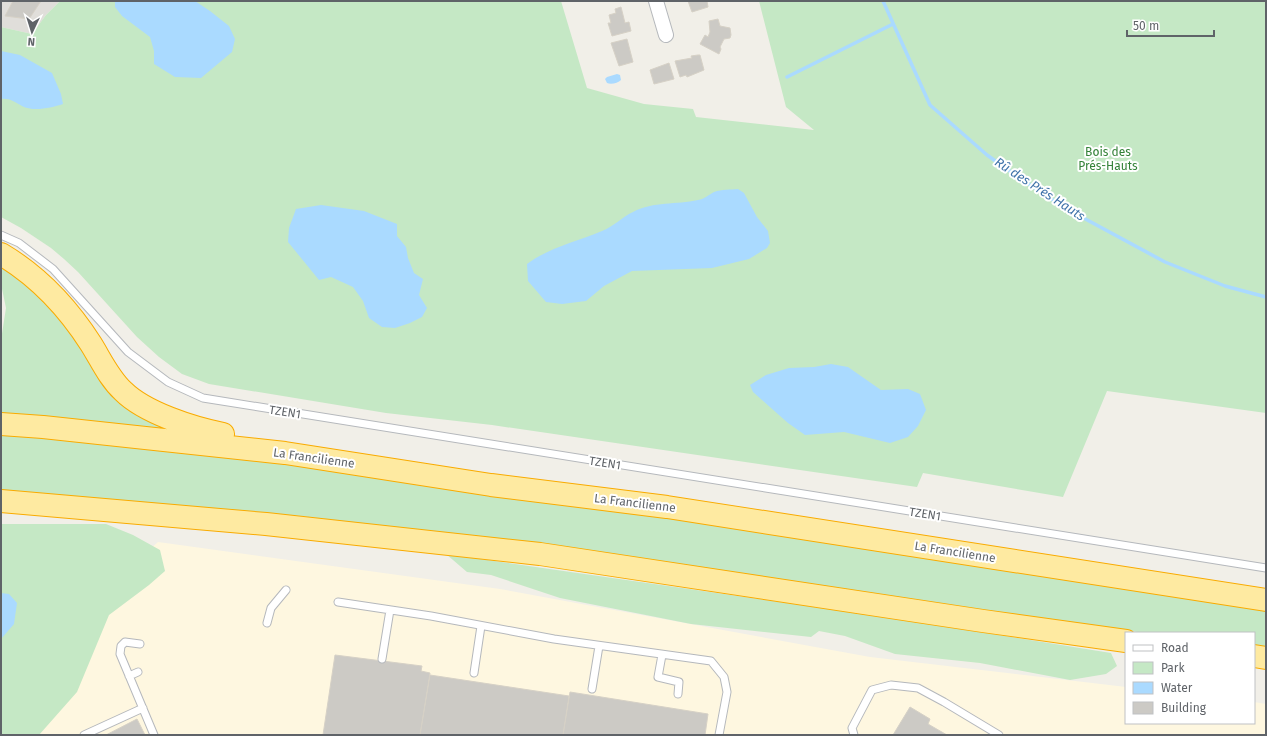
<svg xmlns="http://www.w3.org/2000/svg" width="1267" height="736" font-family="'Fira Sans',sans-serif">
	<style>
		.commercial { fill: #fef7e0 }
		.industrial { fill: #e0deda }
		.green { fill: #c5e8c5 }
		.water { fill: #aadaff }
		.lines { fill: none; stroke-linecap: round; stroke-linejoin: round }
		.stream { stroke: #aadaff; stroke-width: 3.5 }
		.building { fill: #cccac5; stroke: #d6d1c6 }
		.service-casing { stroke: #b5b8bc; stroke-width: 9 }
		.minor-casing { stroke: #b5b8bc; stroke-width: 16 }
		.trunk-casing { stroke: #f9ab00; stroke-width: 24 }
		.service { stroke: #fff; stroke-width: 7 }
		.minor { stroke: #fff; stroke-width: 14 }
		.trunk { stroke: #feeaa1; stroke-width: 22 }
		.labels { text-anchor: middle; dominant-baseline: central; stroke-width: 4; stroke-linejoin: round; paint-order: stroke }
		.park-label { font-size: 12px; fill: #348238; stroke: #fff }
		.street-label { font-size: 12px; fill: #5f6368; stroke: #fff }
		.water-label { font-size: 13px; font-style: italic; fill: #4174aa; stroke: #fff }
	</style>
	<rect width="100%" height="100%" fill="#f1efe8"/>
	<path class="commercial" d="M158,542L500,589L870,657L1126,687V723H1254V702L1266,704V735H1L95,598Z"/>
	<path class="industrial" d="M1,1H60L46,15L32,34L1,27Z"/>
	<path class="green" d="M60,1H561L587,88L644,104L693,109L696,117L814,130L786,107L759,1H1266V413L1107,391L1063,497L923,473L917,487L492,425L386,413L209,384L182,374L159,357L137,337L78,272L64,259L51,248L21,228L1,217V27L32,34L46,15Z
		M1,262L21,275L177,431L1,416V340L6,308L1,284Z
		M1,433L321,467L542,497L1266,609V647L1254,646V633H1146L1039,620L470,536L300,516L1,492Z
		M1,524H106L133,535L160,550L165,571L149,585L109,615L77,692L39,735H1Z
		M446,554L905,620L1111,653L1117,666L1106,674L1070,680L980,663L895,654L845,636L819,631L811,637L691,624L560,598L491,575L467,572Z"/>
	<path class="water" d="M115,1H195L210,11L229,26L235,39L232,52L201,78L175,77L154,64V51L150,37L122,16L115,7Z
		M1,51L20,55L52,73L61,94L63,104C51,108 33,112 22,106C14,102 10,98 1,99Z
		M617,74L620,75L621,80C618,83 611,85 607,83L605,79L607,77Z
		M738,189L744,193L757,217L768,231L770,243L767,248L749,259L712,268L632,271L604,286L586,301L562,304L546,302L528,281L527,264C550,247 576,242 602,231C613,227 622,217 633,212C654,201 676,205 698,200C705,199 708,195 714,192C722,189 730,190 738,189Z
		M321,205L364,211L397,224V236L406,247L408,258L414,273L423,279L419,295L427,308L422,317L410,323L395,328L382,327L369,318L363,301L353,287L331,277L319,280L288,242L289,228L296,209Z
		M831,364L848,367L881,390L908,389L920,394L926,410L918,426L908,437L890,443L844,432L805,435L788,423L753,392L750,385L766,375L789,368L814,367Z
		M1,593L9,594L17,603L14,624L1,639Z"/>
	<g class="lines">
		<path class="stream" d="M883,1L930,105L987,155L1018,177L1065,208L1165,262L1225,286L1266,297
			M787,77L893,24"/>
	</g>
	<path class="building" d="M13,1H41L29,19L5,16Z
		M688,1H707L708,7L692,12Z
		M621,7L625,23L629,22L631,31L612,36L608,23H611L609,15L616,13L615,9Z
		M718,19L720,26L730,28L731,35L730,38L724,39L720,47L721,49L719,54L700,44L705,35L708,37L710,32L709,21Z
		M627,39L633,62L619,66L611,43Z
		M698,55H700L704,70L687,77L686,75L680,77L675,61L692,58L691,56Z
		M669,63L674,79L654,84L650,70Z
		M335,655L422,666L421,671L430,673L420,735H323Z
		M430,675L569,696L563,735H420Z
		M570,692L708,714L705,735H563Z
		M910,707L930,719L928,724L947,735H893Z
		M137,719L145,735H106Z"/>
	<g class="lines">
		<g class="service-casing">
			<path id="service" d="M1,235L19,243L53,269L128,352L168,382L203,398L1266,568
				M338,602L431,616L554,639L711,661L724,677L727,692L719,735
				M267,623L271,608L286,590
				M140,644L125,642L121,646L120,654L154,735
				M662,655L658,677L679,682L678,694
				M382,659L390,610
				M474,673L481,626
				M129,676L138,672
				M592,689L599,646
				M84,735L143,708
				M854,735L852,728L872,690L891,685L918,688L944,702L999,735"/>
		</g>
		<g class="minor-casing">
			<path id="minor" d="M656,1L666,35"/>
		</g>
		<g class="trunk-casing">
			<path id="trunk" d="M1,254C38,276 68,308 91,344C101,360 109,378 123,391C145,413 193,428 223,434
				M1,424L43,427L285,453L491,485L667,507L1266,600
				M1,501L266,524L540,554L983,621L1126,641
				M1254,656L1266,658"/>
		</g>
		<use href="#service" class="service"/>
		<use href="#minor" class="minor"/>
		<use href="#trunk" class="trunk"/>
	</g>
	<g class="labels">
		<g class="park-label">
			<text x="1108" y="152">Bois des<tspan x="1108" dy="14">Prés-Hauts</tspan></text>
		</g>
		<g class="street-label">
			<text transform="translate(285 412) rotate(9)">TZEN1</text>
			<text transform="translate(314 458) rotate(8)">La Francilienne</text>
			<text transform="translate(605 463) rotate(9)">TZEN1</text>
			<text transform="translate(635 503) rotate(7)">La Francilienne</text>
			<text transform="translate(925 514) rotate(9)">TZEN1</text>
			<text transform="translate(955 552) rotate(9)">La Francilienne</text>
		</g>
		<g class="water-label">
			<text transform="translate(1040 189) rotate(33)">Rû des Prés Hauts</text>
		</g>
	</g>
	<rect width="1267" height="736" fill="none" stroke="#5f6368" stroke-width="4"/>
	<rect x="1125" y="632" width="130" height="92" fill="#ffffff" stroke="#bfc1c3"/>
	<rect x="1133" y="645" width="20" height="6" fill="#ffffff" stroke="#bfc1c3"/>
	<text x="1161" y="652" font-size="12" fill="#5f6368">Road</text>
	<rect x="1133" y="662" width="20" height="12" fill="#c5e8c5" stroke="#bfc1c3"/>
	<text x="1161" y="672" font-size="12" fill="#5f6368">Park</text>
	<rect x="1133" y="682" width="20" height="12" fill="#aadaff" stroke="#bfc1c3"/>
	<text x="1161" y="692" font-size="12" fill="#5f6368">Water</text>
	<rect x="1133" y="702" width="20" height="12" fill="#cccac5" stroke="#bfc1c3"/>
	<text x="1161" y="712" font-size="12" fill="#5f6368">Building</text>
	<g transform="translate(32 32) rotate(184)" stroke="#ffffff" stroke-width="3" paint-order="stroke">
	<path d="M0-3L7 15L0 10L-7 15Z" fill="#5f6368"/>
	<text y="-6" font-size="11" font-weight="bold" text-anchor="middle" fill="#5f6368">N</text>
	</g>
	<path d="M1127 30v6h87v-6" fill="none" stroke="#5f6368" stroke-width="2"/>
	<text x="1133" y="30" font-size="12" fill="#5f6368" stroke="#ffffff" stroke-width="3" paint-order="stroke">50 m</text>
</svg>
